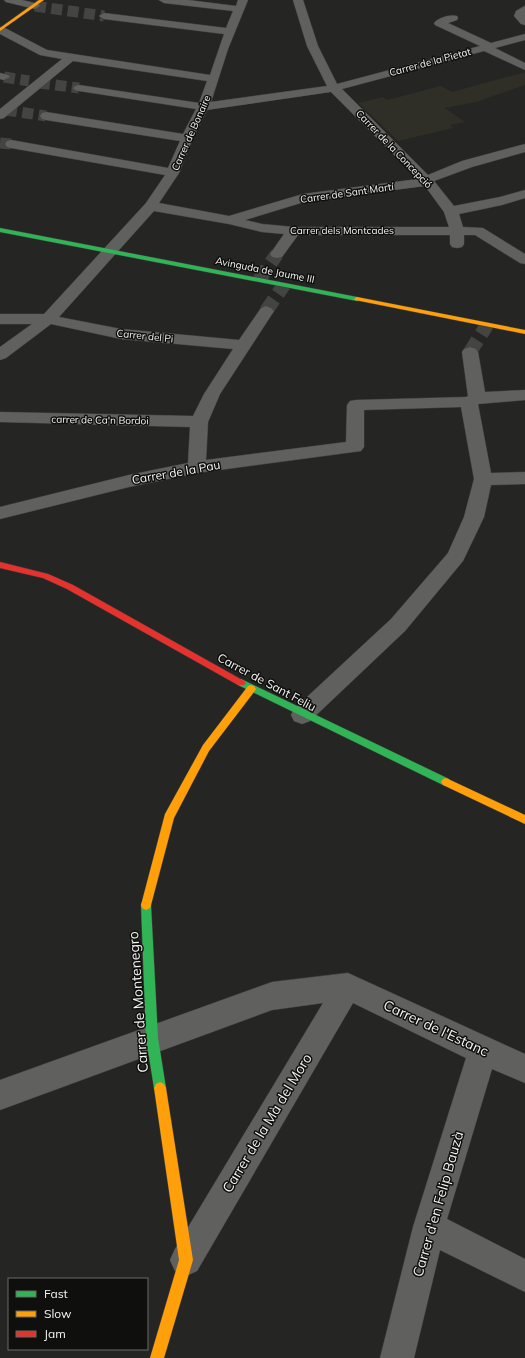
<svg xmlns="http://www.w3.org/2000/svg" width="525" height="1358" font-family="Mulish,sans-serif">
	<style>
		.built { fill: #2f2f27 }
		.lines { fill: none; stroke-linecap: round; stroke-linejoin: round }
		.street-tunnel-far1 { stroke: #444443; stroke-width: 11; stroke-dasharray: 11 5.5; stroke-linecap: butt }
		.street-tunnel { stroke: #444443; stroke-width: 14; stroke-dasharray: 14 7; stroke-linecap: butt }
		.street-casing { stroke: #40403f; stroke-width: 1 }
		.fast-casing { stroke: #40403f; stroke-width: 1 }
		.slow-casing { stroke: #40403f; stroke-width: 1 }
		.jam-casing { stroke: #40403f; stroke-width: 1 }
		.street { fill: #60605f; fill-rule: evenodd }
		.fast { fill: #30b455; fill-rule: evenodd }
		.slow { fill: #ff9f0a; fill-rule: evenodd }
		.jam { fill: #e5322d; fill-rule: evenodd }
		.labels { text-anchor: middle; dominant-baseline: central; stroke-width: 3; stroke-linejoin: round; paint-order: stroke }
		.far-street-label { font-size: 10px; fill: #f5f5f3; stroke: #0f0f0d }
		.street-label { font-size: 12px; fill: #f5f5f3; stroke: #0f0f0d }
		.near-street-label { font-size: 14px; fill: #f5f5f3; stroke: #0f0f0d }
	</style>
	<rect width="100%" height="100%" fill="#252524"/>
	<path class="built" d="M525,72V85L476,102L445,108L465,122L450,125L453,128L398,141L358,103L383,97L387,100L441,86L452,92Z"/>
	<g class="lines">
		<path class="street-tunnel-far1" d="M35,6L104,16
			M4,77L29,81
			M39,83L79,88
			M6,110L46,116
			M0,143L11,144"/>
		<path class="street-tunnel" d="M259,280L277,254
			M266,311L284,285
			M470,352L487,325"/>
		<g class="street-casing">
			<path id="street" d="M4,0H22L39,4L40,6L35,9L6,2Z
				M159,0H188L236,6L238,0H248L228,49L211,102L327,86L307,46L293,0H303L318,46L337,84L480,46L435,25L434,23C438,18 450,14 457,16L458,18L457,20L448,23L491,43L525,34V40L495,48L525,63V70L484,51L342,89L428,175L462,161L525,144V152L472,167L434,181L454,206L500,197L525,190V198L502,205L459,214L463,227L483,228L525,254V264L520,263L475,235H464V244L462,247L457,248L452,247L450,244V235H298L282,257L277,258L272,257L270,254L284,234L262,232L229,224L154,211L59,317L121,329L239,340L261,308L266,306L271,308L274,311L220,394L208,422L206,460L346,442L347,405L350,401L356,400L466,397L468,396L462,352L464,349L470,347L476,349L478,352L485,392L525,390V400L478,404L491,473L525,472V484L491,485L484,517L463,561L405,631L310,721L302,724L294,721L291,715L294,709L391,619L448,553L464,517L474,479L461,407L364,410V447L361,451L197,473L129,487L0,519V507L129,475L188,463L190,427L0,422V412L193,416L204,394L233,349L121,339L51,324L6,358L0,360V347L32,324H0V314H44L146,203L165,175L11,148L7,147L5,144L7,141L11,140L168,168L180,141L46,120L42,119L40,116L42,113L46,112L183,134L196,109L79,91L75,90L73,88L75,86L79,85L199,103L207,81L73,61L4,118L0,119V109L62,59L40,55L0,34V27L5,28L47,50L210,75L224,34L104,19L99,16L104,13L226,28L233,11L164,3ZM331,92L418,179L303,194L229,216L159,203L179,173L193,138L207,110ZM425,186L444,212L449,227H294L262,224L245,220L304,202Z
				M525,6V25L521,24L514,16L516,11Z
				M0,73L8,75L10,77L4,80L0,79Z
				M348,973L525,1054V1083L492,1069L447,1219L525,1259V1292L440,1250L414,1358H380L413,1227L466,1058L353,1003L197,1271L186,1276L175,1271L170,1260L175,1249L323,1003L272,1010L0,1110V1080L272,982Z"/>
		</g>
		<g class="fast-casing">
			<path id="fast" d="M0,228L357,297L360,299L357,301L0,232Z
				M241,679L449,779L451,782L449,785L446,786L443,785L238,685L236,683L238,681Z
				M146,900L150,902L151,905L158,1038L166,1088L164,1092L160,1094L156,1092L154,1088L146,1038L141,905L142,902Z"/>
		</g>
		<g class="slow-casing">
			<path id="slow" d="M39,0H44L0,31V28Z
				M357,297L525,330V334L355,300L354,299Z
				M251,685L254,686L256,689L254,692L209,751L174,818L151,905L150,908L146,910L142,908L141,905L165,814L203,745L248,686Z
				M446,778L525,815V824L443,785L441,782L443,779Z
				M160,1082L164,1084L166,1088L193,1260L164,1358H150L179,1260L154,1088L156,1084Z"/>
		</g>
		<g class="jam-casing">
			<path id="jam" d="M0,562L48,574L73,585L244,681L246,683L244,685H238L67,589L43,578L0,568Z"/>
		</g>
		<use href="#street" class="street"/>
		<use href="#fast" class="fast"/>
		<use href="#slow" class="slow"/>
		<use href="#jam" class="jam"/>
	</g>
	<g class="labels">
		<g class="far-street-label">
			<text transform="translate(430 62) rotate(-15)">Carrer de la Pietat</text>
			<text transform="translate(191 133) rotate(-66)">Carrer de Bonaire</text>
			<text transform="translate(394 149) rotate(46)">Carrer de la Concepció</text>
			<text transform="translate(347 193) rotate(-8)">Carrer de Sant Martí</text>
			<text x="342" y="230">Carrer dels Montcades</text>
			<text transform="translate(265 270) rotate(11)">Avinguda de Jaume III</text>
			<text transform="translate(145 336) rotate(6)">Carrer del Pi</text>
			<text transform="translate(100 420) rotate(1)">carrer de Ca'n Bordoi</text>
		</g>
		<g class="street-label">
			<text transform="translate(176 472) rotate(-10)">Carrer de la Pau</text>
			<text transform="translate(267 682) rotate(28)">Carrer de Sant Feliu</text>
		</g>
		<g class="near-street-label">
			<text transform="translate(138 1002) rotate(-94)">Carrer de Montenegro</text>
			<text transform="translate(436 1028) rotate(25)">Carrer de l'Estanc</text>
			<text transform="translate(267 1123) rotate(-59)">Carrer de la Mà del Moro</text>
			<text transform="translate(438 1204) rotate(-74)">Carrer d'en Felip Bauzà</text>
		</g>
	</g>
	<rect x="8" y="1278" width="140" height="72" fill="#0f0f0d" stroke="#6b6b69"/>
	<rect x="16" y="1291" width="20" height="6" fill="#30b455" stroke="#6b6b69"/>
	<text x="44" y="1298" font-size="12" fill="#f5f5f3">Fast</text>
	<rect x="16" y="1311" width="20" height="6" fill="#ff9f0a" stroke="#6b6b69"/>
	<text x="44" y="1318" font-size="12" fill="#f5f5f3">Slow</text>
	<rect x="16" y="1331" width="20" height="6" fill="#e5322d" stroke="#6b6b69"/>
	<text x="44" y="1338" font-size="12" fill="#f5f5f3">Jam</text>
</svg>
